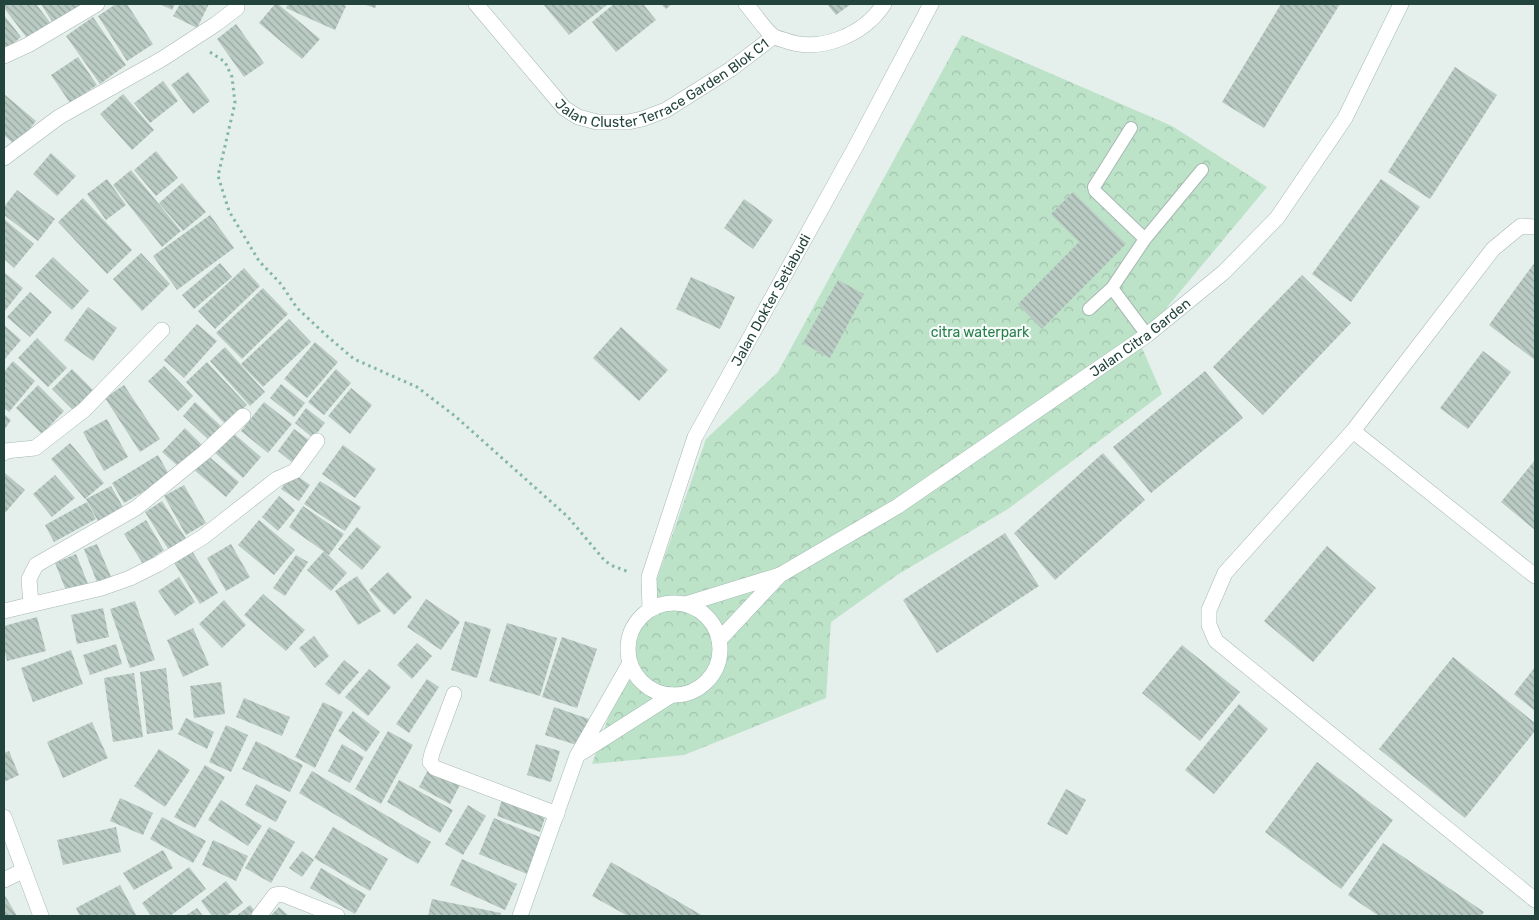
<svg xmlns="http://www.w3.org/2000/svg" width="1539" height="920" font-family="Rubik,sans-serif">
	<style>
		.park { fill: url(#park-crowns) }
		.building { fill: url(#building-back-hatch) }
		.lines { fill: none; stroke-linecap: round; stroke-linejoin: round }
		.lane-casing { stroke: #a7b8b3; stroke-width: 14 }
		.street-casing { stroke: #a7b8b3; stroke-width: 16 }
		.secondary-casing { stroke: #a2bcb4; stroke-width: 16 }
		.path { stroke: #83b6a7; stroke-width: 3; stroke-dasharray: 2.5 4; stroke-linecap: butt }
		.lane { stroke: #fff; stroke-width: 12 }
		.street { stroke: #fff; stroke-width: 15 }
		.secondary { stroke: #fff; stroke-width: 15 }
		.labels { text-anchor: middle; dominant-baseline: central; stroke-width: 4.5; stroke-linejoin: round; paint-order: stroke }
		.street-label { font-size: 14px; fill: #22443c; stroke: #f6fbf9 }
		.park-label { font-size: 14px; fill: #287f4c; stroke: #f6fbf9 }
	</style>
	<defs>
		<pattern id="park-crowns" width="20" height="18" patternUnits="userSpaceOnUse" patternTransform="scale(1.25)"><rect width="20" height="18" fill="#bce2c8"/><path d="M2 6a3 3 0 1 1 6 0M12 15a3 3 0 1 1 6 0" fill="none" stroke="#a1c3ad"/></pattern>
		<pattern id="building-back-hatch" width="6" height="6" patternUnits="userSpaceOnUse" patternTransform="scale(1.25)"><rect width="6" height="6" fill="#bacbc4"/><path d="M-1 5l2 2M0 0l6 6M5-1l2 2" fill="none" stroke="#97a6a0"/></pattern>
	</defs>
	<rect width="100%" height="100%" fill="#e5efeb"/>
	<path class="park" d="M962,35L1172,126L1267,187L1139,341L1162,394L1008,509L897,575L831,622L826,698L684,755L592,764L706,439L778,372Z"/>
	<path class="building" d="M4,4H36L52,25L30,42L4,8Z
		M41,4H79L81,7L54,25Z
		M116,4H127L153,44L127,61L98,16Z
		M160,4H175L172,10Z
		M180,4H209L197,28L173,16Z
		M275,4H278L320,39L302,59L259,23Z
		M288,4H342L346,6L335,30L286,8Z
		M363,4H377L375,8Z
		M543,4H608L569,35Z
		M614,4H643L656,20L616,52L592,22Z
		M661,4H672L666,9Z
		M827,4H851L836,15Z
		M1281,4H1340L1264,128L1222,102Z
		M4,15L21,37L4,51Z
		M93,17L126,65L100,84L66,36Z
		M236,24L264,63L244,77L217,39Z
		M78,57L97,85L70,103L51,75Z
		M1455,67L1497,95L1430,199L1388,172Z
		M188,72L210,101L193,114L171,85Z
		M163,81L178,101L150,123L134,103Z
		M4,94L36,121L16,146L4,135Z
		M123,94L154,130L132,150L100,114Z
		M156,151L178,178L156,196L134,170Z
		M51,153L76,176L57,196L33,174Z
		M131,170L181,231L162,247L113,185Z
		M107,179L126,205L106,220L87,194Z
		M1381,179L1420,207L1351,302L1312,274Z
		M182,183L206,212L183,231L159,203Z
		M17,190L55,219L38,241L4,215V207Z
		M1073,192L1126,244L1042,329L1018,304L1079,242L1051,214Z
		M83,198L132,250L107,274L58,222Z
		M744,199L773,220L753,249L724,228Z
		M210,215L234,248L177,290L153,256Z
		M4,219L34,244L14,268L4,259Z
		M141,253L170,284L142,311L113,279Z
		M53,257L89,291L72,310L35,276Z
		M1535,262V360L1489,325Z
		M220,263L232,277L194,309L182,295Z
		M244,268L260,286L215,329L198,311Z
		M4,272L23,288L4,312Z
		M1302,275L1351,323L1263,415L1213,367Z
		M691,277L735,297L720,329L676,309Z
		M838,280L864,294L830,358L803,343Z
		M263,288L288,314L242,359L216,333Z
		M30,292L52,312L30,337L7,317Z
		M88,307L117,328L93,361L64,340Z
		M289,319L311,342L263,387L241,364Z
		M197,324L217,341L184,378L164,360Z
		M4,325L21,340L4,360Z
		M621,327L668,370L639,401L593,358Z
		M37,338L67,368L48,387L18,358Z
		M315,342L338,362L307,398L284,379Z
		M225,347L265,392L250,406L210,361Z
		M1483,351L1511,372L1468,429L1440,408Z
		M13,361L35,381L9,412L4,408V372Z
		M207,362L247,405L226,425L186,382Z
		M164,366L193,396L178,411L148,381Z
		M72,369L93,390L73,410L52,389Z
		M336,369L351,383L324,415L308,402Z
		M1205,371L1243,418L1151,493L1113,447Z
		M281,384L305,403L294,417L270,398Z
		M38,385L64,411L42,434L16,408Z
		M124,385L160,439L140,452L105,398Z
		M351,388L372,405L350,434L328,416Z
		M195,402L222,427L210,441L183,416Z
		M264,402L292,424L268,453L241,431Z
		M306,408L325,423L313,438L295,423Z
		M4,414L11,420L4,430Z
		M107,419L128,457L104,471L83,432Z
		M185,428L205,448L180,468L162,452Z
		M294,429L309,440L293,463L278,451Z
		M232,432L261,457L243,478L214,452Z
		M70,443L104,483L85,499L51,459Z
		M343,445L376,469L355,498L322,474Z
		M1103,453L1145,500L1055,580L1014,533Z
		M206,454L239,482L226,497L193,469Z
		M158,455L170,476L124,503L112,483Z
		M1535,460V530L1501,502Z
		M5,473L25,490L4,514V474Z
		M293,473L310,485L299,501L281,489Z
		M55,475L75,498L52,517L33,494Z
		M320,481L361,507L345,531L304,504Z
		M184,485L206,523L186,535L164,496Z
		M111,486L124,509L99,523L86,499Z
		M279,496L295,510L278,531L262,517Z
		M162,501L187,540L170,552L145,512Z
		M87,502L96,519L54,542L45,525Z
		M303,506L344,534L329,555L289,527Z
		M146,520L164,550L143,564L124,534Z
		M259,520L295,550L274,575L238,545Z
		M357,527L381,547L362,570L338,549Z
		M1005,533L1039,586L937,653L903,600Z
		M97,544L112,579L98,585L84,549Z
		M231,544L250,577L226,591L207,558Z
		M189,546L218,593L200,604L171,558Z
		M1327,546L1376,588L1313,662L1264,621Z
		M324,551L347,573L331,591L307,570Z
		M76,554L88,584L67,593L55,563Z
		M296,555L308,562L285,596L273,588Z
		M388,572L412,597L394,615L369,590Z
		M357,576L381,611L358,625L335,591Z
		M179,577L195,602L175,616L158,591Z
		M263,594L305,630L286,651L244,615Z
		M426,599L460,622L441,650L407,627Z
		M224,600L246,625L222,648L199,624Z
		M135,601L155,660L130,668L110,609Z
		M103,608L109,637L77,644L71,615Z
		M37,617L46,651L7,661L4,648V626Z
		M465,621L491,629L477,678L451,670Z
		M507,623L557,638L540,696L489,681Z
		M193,628L209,665L183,677L167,640Z
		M314,636L329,656L315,668L299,648Z
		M562,637L597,649L577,708L542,697Z
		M417,643L432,656L412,679L397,665Z
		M116,644L122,664L90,675L83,655Z
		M1182,645L1240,692L1200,741L1142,693Z
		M71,650L83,684L33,702L21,668Z
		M1453,657L1535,723V731L1465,818L1379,749Z
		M344,660L359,672L339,695L325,684Z
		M1535,667V711L1514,694Z
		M166,668L173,730L147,734L140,672Z
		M369,669L391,687L368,716L345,697Z
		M134,673L143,737L113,742L104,678Z
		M427,679L439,687L409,733L396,724Z
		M221,682L225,714L194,718L190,686Z
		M244,698L290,717L282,736L236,717Z
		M323,702L343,712L315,768L295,757Z
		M1239,704L1268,729L1214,794L1185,770Z
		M554,707L589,719L580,746L545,735Z
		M353,711L380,732L366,752L338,731Z
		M186,718L214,732L207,749L178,734Z
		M92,722L108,758L63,778L47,742Z
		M226,725L248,735L231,772L209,762Z
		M388,731L413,745L381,804L355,789Z
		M256,741L303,765L290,792L242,769Z
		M342,744L364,757L350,783L328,771Z
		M536,744L560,751L551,782L527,775Z
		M159,749L190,770L165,807L134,786Z
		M9,751L19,775L4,782V753Z
		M1317,762L1393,820L1341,889L1265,832Z
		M205,765L225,777L195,828L174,817Z
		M429,768L460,785L450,804L419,787Z
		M312,771L431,842L418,864L299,793Z
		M399,780L453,810L440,833L387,802Z
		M256,784L287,801L276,822L245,805Z
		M1066,789L1086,800L1067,835L1047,824Z
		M503,796L547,812L540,832L497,816Z
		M120,798L153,813L143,835L110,821Z
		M221,800L262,826L248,846L208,820Z
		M468,805L486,816L463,855L445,844Z
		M162,817L206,841L193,863L150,839Z
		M494,818L542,838L527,874L479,854Z
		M116,827L121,852L63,865L57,840Z
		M269,827L295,842L271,883L245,868Z
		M333,827L388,859L370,891L314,858Z
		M213,840L248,856L236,881L202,865Z
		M1383,843L1484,912L1481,916H1379L1348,895Z
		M163,850L173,868L134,890L123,873Z
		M302,851L314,860L302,877L289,868Z
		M462,859L517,884L505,910L450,885Z
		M611,862L703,916H628L592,896Z
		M189,867L206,889L170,916H151L142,903Z
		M321,868L366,895L355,914L310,888Z
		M226,881L243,903L226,916H212L201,901Z
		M120,885L136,915L80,916L76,908Z
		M4,894L17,916H4Z
		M432,899L501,913L500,916H428Z
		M250,905L257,913L254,916H236Z
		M279,907L289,916H270Z
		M197,908L203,916H185Z"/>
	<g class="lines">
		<g class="lane-casing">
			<path id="lane" d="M1131,128L1094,187L1095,191L1145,239
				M1089,309L1112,288
				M1147,335L1112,288L1145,239L1202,170"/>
		</g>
		<g class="street-casing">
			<g id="street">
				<path id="s1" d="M476,4L564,108L578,117L597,122H628L642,119L666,110L731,69L773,37"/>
				<path d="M746,4C754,13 764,29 773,36C776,38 780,39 784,40C819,54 864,35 884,4"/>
				<path d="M4,56L28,45L97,4"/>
				<path d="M4,158L59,117L162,59L216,24L237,8"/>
				<path d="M1535,227L1521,226L1493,249L1353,431L1225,573L1209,610V625L1216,641L1535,900"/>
				<path d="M1353,431L1535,576"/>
				<path d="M4,453L5,451L35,448L84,410L162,330"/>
				<path d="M31,604L29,579L36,565L136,508L205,452L243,416"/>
				<path id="s2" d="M650,609L649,577L695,437L856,146L931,4"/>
				<path d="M4,611L102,588L130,578L158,564L203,537L277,479L295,471L317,441"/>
				<path d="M454,694L432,753L430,762L435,768L557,814"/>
				<path d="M4,817L41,916"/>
				<path d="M4,880L24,870"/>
				<path d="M259,916L275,895L282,894L337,916"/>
			</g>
		</g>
		<g class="secondary-casing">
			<g id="secondary">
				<circle cx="674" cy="649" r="46"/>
				<path id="s3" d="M686,604L780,575L898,506L1147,335L1224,272L1277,218L1345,118L1401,4"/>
				<path d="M719,640L779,576"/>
				<path d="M581,753L672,695"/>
				<path d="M520,916L577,756L630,663"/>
			</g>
		</g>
		<path class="path" d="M210,52L225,62L232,77L235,103L218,176L229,211L259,261L281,284L297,308L327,336L354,359L417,387L455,416L568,517L605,561L613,566L629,572"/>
		<use href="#lane" class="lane"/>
		<use href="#street" class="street"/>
		<use href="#secondary" class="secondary"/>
	</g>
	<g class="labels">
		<g class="street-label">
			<text stroke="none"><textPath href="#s1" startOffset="246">Jalan Cluster Terrace Garden Blok C1</textPath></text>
			<text stroke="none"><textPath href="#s2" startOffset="336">Jalan Dokter Setiabudi</textPath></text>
			<text stroke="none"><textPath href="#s3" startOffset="530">Jalan Citra Garden</textPath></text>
		</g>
		<g class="park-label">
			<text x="980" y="332">citra waterpark</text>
		</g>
	</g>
	<rect width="1539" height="920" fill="none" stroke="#22443c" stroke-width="10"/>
</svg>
